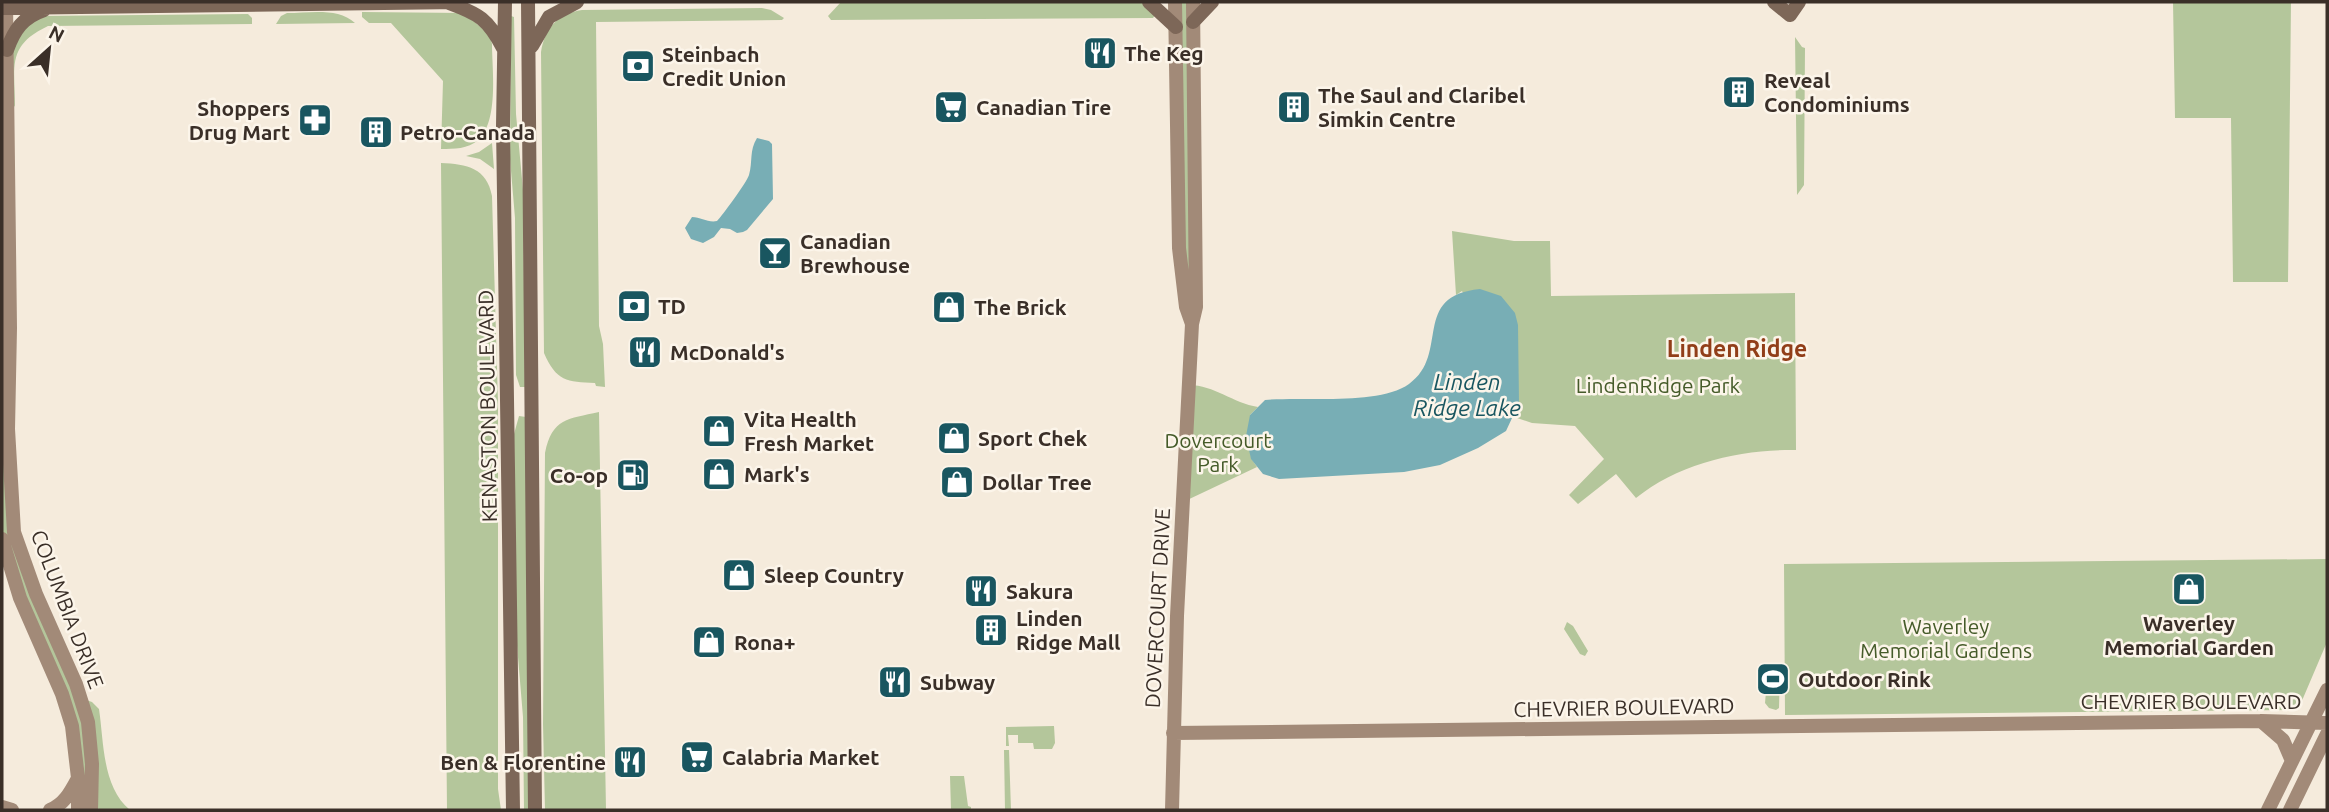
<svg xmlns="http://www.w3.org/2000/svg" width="2329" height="812" font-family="Ubuntu,sans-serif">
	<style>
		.green { fill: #b4c69b }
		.water { fill: #78aeb5 }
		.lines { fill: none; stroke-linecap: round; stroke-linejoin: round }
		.secondary { stroke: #a28a78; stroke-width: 14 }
		.primary { stroke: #7d6758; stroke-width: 14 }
		.labels { text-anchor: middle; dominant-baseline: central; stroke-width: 5; stroke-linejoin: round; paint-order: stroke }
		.poi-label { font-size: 21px; font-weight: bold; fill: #3a2f28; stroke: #fcf5ea; text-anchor: start }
		.park-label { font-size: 21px; fill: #455b29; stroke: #fcf5ea }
		.street-label { font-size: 21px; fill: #3a2f28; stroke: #fcf5ea }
		.neighbourhood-label { font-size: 23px; font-weight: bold; fill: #913e19; stroke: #fcf5ea }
		.water-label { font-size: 23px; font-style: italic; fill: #195660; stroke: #fcf5ea }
	</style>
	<rect width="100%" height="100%" fill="#f5ebdc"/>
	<path class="green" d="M841,2H1149L1159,10L1153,18L831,20L828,16Z
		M1175,2H1193L1194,215L1188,316Z
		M2173,2H2291L2288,282H2233L2231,118H2175Z
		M762,8L771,10L784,18L782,20L596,22L599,326L603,344L605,387L596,386L595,383C567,382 556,381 544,353L541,52C545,28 557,14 582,10Z
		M362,12L464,13L490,35L492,44C492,70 499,121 478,140C468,149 454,149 441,149L443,81L391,23H369L362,17Z
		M287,13C309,13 338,7 355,23L276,24L281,16Z
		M248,14L252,18V24L48,26C6,46 15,66 15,107L12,102L11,57L15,36L38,16Z
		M511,16L514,17L516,114L523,190L525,387H520L516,375L515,218L510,159Z
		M1795,37L1802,47L1805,48L1804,185L1797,195Z
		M2,120L14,532L80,698L92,702L99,709C104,742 102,787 130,810H99L97,807L91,810L75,743L2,539Z
		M492,143L494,169L480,159L466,156L479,152Z
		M441,163C467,164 487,168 492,196L498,403V789L501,810H447Z
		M1452,231L1514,241H1550L1551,296L1795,293L1796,450C1742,449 1679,463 1636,498L1616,474L1578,504L1569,495L1604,459L1575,426L1532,423L1514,417L1519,403L1462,291L1456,295Z
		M1189,385C1214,385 1233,403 1258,407L1250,415L1251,458L1257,467L1183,502Z
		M599,412L606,810H545L543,724L545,453C552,418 568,419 599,412Z
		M519,416L526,417L529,810H524L523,717L516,633L514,434Z
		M2327,559V642L2298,710L1785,715L1784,564Z
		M1567,622L1573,626L1588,651L1585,656L1580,654L1564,629Z
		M1774,665L1780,671L1779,708L1776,710L1769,708L1765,703L1768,669L1769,666Z
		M1054,726L1055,743L1052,749H1034L1033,743H1018V735H1008L1009,746H1006V727Z
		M1004,750H1009L1011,810H1005Z
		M950,776H964L968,806L971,807V810H951Z"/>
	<path class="water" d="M757,138L769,141L772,144L773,199L747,230L743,232L737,233L730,229L721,228L714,237L703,243L691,239L685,228L692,217C701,217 708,223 717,221C722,216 747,182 749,175C753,161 749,151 757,138Z
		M1480,289L1501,296L1515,313L1518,325L1519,403L1506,431L1478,448L1440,465L1404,472L1279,479L1263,474L1251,459L1246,436L1250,415L1265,400C1305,396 1378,406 1409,384C1451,354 1410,296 1480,289Z"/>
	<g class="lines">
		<path class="secondary" d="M6,2L10,328L8,429L14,532L36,594L76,684L88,722L92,764L91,810
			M1175,2L1179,248L1186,307L1192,324
			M2,539L20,598L62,694L72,726L78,778V810
			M2261,721L2283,740L2292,761
			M1173,733L2261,721L2327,723
			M2,807L12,810
			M50,810C64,804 70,793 77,780
			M1172,810L1177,616L1192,324L1196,307L1193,2
			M2268,810L2327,690
			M2290,810L2327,734"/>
		<path class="primary" d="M505,2L503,126L513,810
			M528,2L535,810
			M1149,2L1176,27
			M1774,2L1790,15L1799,2
			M449,3C479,14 488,19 503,48
			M2,8L458,2
			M1193,22L1212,2
			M532,46L549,17L577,2
			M7,50C14,30 23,17 44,10"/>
	</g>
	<defs>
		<g id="restaurant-square" transform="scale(1.75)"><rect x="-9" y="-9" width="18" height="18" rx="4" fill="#195660" stroke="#fcf5ea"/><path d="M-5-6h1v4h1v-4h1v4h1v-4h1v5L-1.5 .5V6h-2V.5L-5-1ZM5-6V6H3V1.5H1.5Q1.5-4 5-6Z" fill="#fff"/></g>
		<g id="bank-square" transform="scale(1.75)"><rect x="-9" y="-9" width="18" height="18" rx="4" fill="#195660" stroke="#fcf5ea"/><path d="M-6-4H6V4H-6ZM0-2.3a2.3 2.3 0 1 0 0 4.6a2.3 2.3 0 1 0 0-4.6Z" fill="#fff"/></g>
		<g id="building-square" transform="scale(1.75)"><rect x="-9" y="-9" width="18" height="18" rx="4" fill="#195660" stroke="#fcf5ea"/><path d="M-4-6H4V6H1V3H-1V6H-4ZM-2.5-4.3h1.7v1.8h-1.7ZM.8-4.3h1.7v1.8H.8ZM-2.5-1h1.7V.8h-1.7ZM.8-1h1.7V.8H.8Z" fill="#fff"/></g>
		<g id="supermarket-square" transform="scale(1.75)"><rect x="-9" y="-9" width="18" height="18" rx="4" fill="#195660" stroke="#fcf5ea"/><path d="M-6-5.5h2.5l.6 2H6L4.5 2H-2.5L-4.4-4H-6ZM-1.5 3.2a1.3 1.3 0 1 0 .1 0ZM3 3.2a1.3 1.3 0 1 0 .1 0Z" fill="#fff"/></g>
		<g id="pharmacy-square" transform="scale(1.75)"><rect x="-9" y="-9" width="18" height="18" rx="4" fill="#195660" stroke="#fcf5ea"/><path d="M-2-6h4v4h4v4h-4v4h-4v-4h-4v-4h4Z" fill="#fff"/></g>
		<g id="bar-square" transform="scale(1.75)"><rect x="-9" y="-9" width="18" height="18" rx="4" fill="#195660" stroke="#fcf5ea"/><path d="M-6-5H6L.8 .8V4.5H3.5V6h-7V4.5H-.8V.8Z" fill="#fff"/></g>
		<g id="shop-square" transform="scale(1.75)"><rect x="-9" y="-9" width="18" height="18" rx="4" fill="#195660" stroke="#fcf5ea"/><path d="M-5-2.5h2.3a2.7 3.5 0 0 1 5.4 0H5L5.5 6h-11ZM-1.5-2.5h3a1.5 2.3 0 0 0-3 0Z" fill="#fff"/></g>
		<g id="fuel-square" transform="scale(1.75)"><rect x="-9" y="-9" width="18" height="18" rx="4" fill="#195660" stroke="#fcf5ea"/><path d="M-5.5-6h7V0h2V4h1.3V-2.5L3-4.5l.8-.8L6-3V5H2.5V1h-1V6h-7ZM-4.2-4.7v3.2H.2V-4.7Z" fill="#fff"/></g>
		<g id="stadium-square" transform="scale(1.75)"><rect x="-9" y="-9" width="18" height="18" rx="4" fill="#195660" stroke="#fcf5ea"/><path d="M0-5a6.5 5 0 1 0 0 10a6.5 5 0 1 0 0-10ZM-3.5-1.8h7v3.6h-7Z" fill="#fff"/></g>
	</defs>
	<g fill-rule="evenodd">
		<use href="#restaurant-square" x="1100" y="53"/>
		<use href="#bank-square" x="638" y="66"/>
		<use href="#building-square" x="1739" y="92"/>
		<use href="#supermarket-square" x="951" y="107"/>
		<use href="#building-square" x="1294" y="107"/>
		<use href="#pharmacy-square" x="315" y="120"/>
		<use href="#building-square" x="376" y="132"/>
		<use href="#bar-square" x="775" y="253"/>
		<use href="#bank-square" x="634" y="306"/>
		<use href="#shop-square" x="949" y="307"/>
		<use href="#restaurant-square" x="645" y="352"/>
		<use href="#shop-square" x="719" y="431"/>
		<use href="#shop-square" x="954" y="438"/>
		<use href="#shop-square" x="719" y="474"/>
		<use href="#fuel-square" x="633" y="475"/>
		<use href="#shop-square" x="957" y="482"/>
		<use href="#shop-square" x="739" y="575"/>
		<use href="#shop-square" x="2189" y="589"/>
		<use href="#restaurant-square" x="981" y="591"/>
		<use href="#building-square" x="991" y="630"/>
		<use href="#shop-square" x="709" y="642"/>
		<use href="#stadium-square" x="1773" y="679"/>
		<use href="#restaurant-square" x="895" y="682"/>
		<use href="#supermarket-square" x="697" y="757"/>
		<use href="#restaurant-square" x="630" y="762"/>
	</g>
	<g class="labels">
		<g class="poi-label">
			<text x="1124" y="53">The Keg</text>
			<text x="662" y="54">Steinbach<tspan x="662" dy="24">Credit Union</tspan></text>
			<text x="1764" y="80">Reveal<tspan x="1764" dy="24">Condominiums</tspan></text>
			<text x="1318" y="95">The Saul and Claribel<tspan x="1318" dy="24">Simkin Centre</tspan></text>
			<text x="976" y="107">Canadian Tire</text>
			<text x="290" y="108" text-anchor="end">Shoppers<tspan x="290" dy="24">Drug Mart</tspan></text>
			<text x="400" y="132">Petro-Canada</text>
			<text x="800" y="241">Canadian<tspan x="800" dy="24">Brewhouse</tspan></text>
			<text x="658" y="306">TD</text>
			<text x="974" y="307">The Brick</text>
			<text x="670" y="352">McDonald's</text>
			<text x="744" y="419">Vita Health<tspan x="744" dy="24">Fresh Market</tspan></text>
			<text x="978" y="438">Sport Chek</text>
			<text x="744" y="474">Mark's</text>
			<text x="608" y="475" text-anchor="end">Co-op</text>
			<text x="982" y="482">Dollar Tree</text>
			<text x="764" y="575">Sleep Country</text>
			<text x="1006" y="591">Sakura</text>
			<text x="1016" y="618">Linden<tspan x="1016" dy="24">Ridge Mall</tspan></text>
			<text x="2189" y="623" text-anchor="middle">Waverley<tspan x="2189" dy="24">Memorial Garden</tspan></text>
			<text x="734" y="642">Rona+</text>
			<text x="1798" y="679">Outdoor Rink</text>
			<text x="920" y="682">Subway</text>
			<text x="722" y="757">Calabria Market</text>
			<text x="606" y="762" text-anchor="end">Ben &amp; Florentine</text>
		</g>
		<g class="park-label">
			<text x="1658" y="385">LindenRidge Park</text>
			<text x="1218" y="440">Dovercourt<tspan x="1218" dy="24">Park</tspan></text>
			<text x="1946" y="626">Waverley<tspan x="1946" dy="24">Memorial Gardens</tspan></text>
		</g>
		<g class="street-label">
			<text transform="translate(487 406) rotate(-91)">KENASTON BOULEVARD</text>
			<text transform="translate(1157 608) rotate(-87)">DOVERCOURT DRIVE</text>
			<text transform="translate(68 609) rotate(69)">COLUMBIA DRIVE</text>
			<text x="2191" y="701">CHEVRIER BOULEVARD</text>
			<text transform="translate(1624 707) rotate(-1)">CHEVRIER BOULEVARD</text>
		</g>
		<g class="neighbourhood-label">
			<text x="1737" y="348">Linden Ridge</text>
		</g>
		<g class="water-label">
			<text x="1467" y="381">Linden<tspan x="1467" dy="26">Ridge Lake</tspan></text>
		</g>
	</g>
	<rect width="2329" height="812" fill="none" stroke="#3a2f28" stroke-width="7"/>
	<g transform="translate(49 49) rotate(27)" stroke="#fcf5ea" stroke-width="5" paint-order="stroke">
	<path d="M0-5L12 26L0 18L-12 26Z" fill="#3a2f28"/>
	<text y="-10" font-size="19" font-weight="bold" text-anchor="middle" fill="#3a2f28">N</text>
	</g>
</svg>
